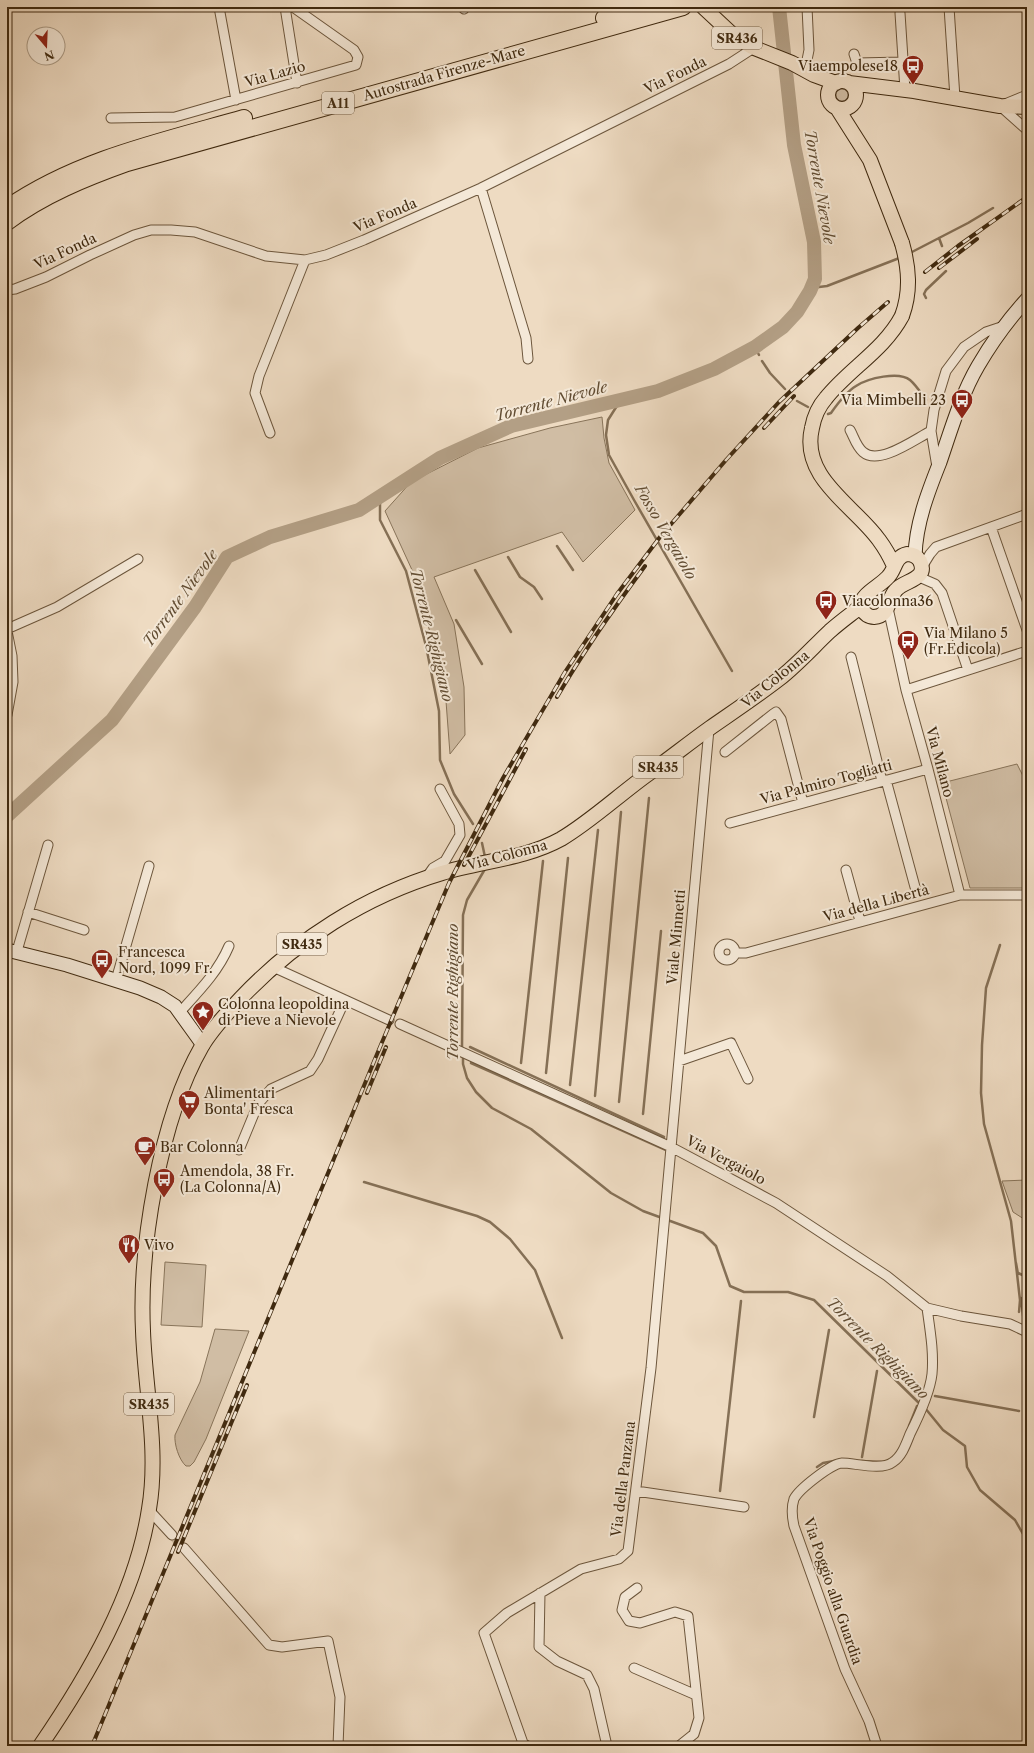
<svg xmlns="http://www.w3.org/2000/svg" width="1034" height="1753" font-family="'Libre Caslon Text',serif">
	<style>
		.green { fill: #d0bda4; stroke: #88745a }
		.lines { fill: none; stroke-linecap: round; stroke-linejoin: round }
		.stream { stroke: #857056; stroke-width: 2.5 }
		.river { stroke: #b39f85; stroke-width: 14 }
		.street-tunnel { stroke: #cbb89e; stroke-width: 9; stroke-dasharray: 9 4.5; stroke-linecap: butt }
		.street-casing { stroke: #6c563c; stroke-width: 11 }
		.secondary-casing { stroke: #402a10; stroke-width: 15 }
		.primary-casing { stroke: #402a10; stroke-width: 16 }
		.highway-casing { stroke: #402a10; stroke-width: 18 }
		.street { stroke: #f4e8d7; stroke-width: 9 }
		.secondary { stroke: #f4e8d7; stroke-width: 13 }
		.primary { stroke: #eedbc2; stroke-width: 14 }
		.highway { stroke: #eedbc2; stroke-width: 16 }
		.rail-casing { stroke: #402a10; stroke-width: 4 }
		.rail { stroke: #f4e8d7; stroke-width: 2.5; stroke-dasharray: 8; stroke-linecap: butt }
		.primary-bridge-casing { stroke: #402a10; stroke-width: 16; stroke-linecap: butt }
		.primary-bridge { stroke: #eedbc2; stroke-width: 14 }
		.labels { text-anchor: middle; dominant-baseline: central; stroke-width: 4; stroke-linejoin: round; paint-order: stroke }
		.shield { fill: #f4e8d7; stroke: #76634c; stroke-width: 1 }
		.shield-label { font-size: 13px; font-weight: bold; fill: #402a10 }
		.poi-label { font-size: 14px; fill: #402a10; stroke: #f4e8d7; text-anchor: start }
		.street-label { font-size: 14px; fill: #402a10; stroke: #f4e8d7 }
		.water-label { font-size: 15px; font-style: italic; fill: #624d33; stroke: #f4e8d7 }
	</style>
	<rect width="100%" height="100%" fill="#eedbc2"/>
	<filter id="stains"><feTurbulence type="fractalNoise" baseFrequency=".005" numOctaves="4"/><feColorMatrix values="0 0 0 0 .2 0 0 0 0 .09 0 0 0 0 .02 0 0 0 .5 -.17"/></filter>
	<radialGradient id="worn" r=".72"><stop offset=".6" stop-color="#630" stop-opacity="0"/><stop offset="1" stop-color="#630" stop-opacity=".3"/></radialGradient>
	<path class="green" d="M836 95a6 6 0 1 1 12 0a6 6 0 1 1-12 0Z
		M602,417L604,438L609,463L635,510L583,562L562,532L434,577L454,624L464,687L465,735L450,754L445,688L431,637L418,583L385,511L411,482L478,448L550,428Z
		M1017,764L1027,784V888H970L942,783Z
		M1027,1180V1221L1013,1212L1002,1181Z
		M165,1262L206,1265L202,1327L161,1325Z
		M215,1329L249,1331L206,1439L194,1462L190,1466H186C179,1460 174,1444 175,1435L200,1382Z"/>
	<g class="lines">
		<path class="stream" d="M939,238L942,246
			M910,253L968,223L993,208
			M811,288L827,286L902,257
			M926,298L924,294L926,290L946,271
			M755,347L759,355
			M762,361L770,373L785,389
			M620,401L608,420L606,435L609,455L634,500L732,671
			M797,401L808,407
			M828,414L831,413C838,403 846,392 856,386C868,378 899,371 910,380C916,385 921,393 926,400
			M380,497V520L406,571L426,646L439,711L440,760L454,794L473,824
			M557,546L573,570
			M508,557L520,577L534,587L542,599
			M475,570L511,632
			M456,620L482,664
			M482,843L485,857
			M1000,945L986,988L982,1045L981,1093L984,1124L1011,1221L1020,1300L1019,1312
			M470,1047L664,1137
			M462,1050L463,915L467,900L485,869
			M463,1055V1064L467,1078L476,1092L492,1108L531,1129L611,1193L643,1211L703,1233L716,1246L730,1286L744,1292H788L814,1300L921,1405
			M471,1063L666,1150
			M521,1063L543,861
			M546,1073L568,858
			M570,1085L598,830
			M595,1096L621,812
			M619,1102L649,798
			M643,1114L661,931
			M364,1182L477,1216L490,1222L510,1239L535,1270L562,1338
			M1016,1263L1018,1274
			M1018,1273L1027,1277
			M1021,1298L1024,1323L1027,1325
			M935,1396L1019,1411
			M925,1408L943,1430L965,1446L967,1467L980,1490L1015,1520L1027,1541
			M814,1417L829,1330
			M909,1426L917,1406
			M862,1457L877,1371
			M862,1461L881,1462
			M817,1467L823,1463L839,1460
			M720,1491L741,1301"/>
		<path class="river" d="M7,816L112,720L195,607L227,557L270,537L359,510L440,458L511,426L658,391L714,369L755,347L783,327L797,312L810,291L815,279L814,242L794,145L779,7"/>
		<path class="street-tunnel" d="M172,1535L184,1548"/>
		<g class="street-casing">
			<path id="street" d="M219,7L236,100
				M285,7L297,83
				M949,7L955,98
				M464,9L465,7
				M900,13L905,90
				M854,54L857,63L903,62
				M805,70L809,50L807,7
				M1027,95L1000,106L1027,130
				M111,118L175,117L356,65L358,57L354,50L293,7
				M481,188L526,338L528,359
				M7,290L15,289L46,277L90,255L134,235L151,230H171L195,232L266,256L305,260L326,255L364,240L481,188L729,64L749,51L752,47
				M850,430C854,437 856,446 863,452C879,466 915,439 931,431
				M270,433L255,393L259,376L305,260
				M937,467L931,431L934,410L946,371L964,347L986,332L1004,326
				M991,527L1027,630
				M922,567L930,554L936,547L1027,514
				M919,577L935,584L942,593L968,670
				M888,608L906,690L928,769L960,895
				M7,629L57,607L138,559
				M7,631L12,656L13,682L7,715
				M851,657L882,781
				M906,690L1027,651
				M725,752L773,714L776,712L781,719L803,803
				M886,780L915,887
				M730,823L928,769
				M846,870L860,921
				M426,878L433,868L445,861L460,835L459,824L440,789
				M28,912L84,930
				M719 952a8 8 0 1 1 16 0a8 8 0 1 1-16 0Z
				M17,951L48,845
				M735,953H746L960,895H1027
				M273,967L389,1020
				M116,980L149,866
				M180,1012C199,991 218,972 229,946
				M400,1024L671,1147L776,1203L887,1276L927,1308L961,1316L1010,1324L1027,1332
				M679,1061L731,1043L748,1079
				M239,1150L258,1104L271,1089L310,1071L318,1059L345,1000
				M636,1491L744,1507
				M149,1510L172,1535
				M184,1548L269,1645L282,1647L328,1641L340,1697L338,1746
				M637,1588L625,1597L622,1610L629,1621L640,1623L675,1612L688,1616L699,1718L694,1734L679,1746
				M540,1593L539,1647L557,1661L587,1675L594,1689L607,1746
				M634,1668L696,1695
				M527,1746L523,1743L484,1633L507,1613L581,1569L619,1559L628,1551L651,1368L709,729
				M877,1746L869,1721L845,1669L794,1526C792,1517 791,1508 794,1499C799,1489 831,1464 842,1463C855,1463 882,1471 893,1462C902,1456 906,1444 910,1434C918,1418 930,1392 932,1374C934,1352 930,1330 927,1308"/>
		</g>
		<g class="secondary-casing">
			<path id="secondary" d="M915,556C916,523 928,492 940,462C951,430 961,395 978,366C992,342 1008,320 1027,299
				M7,950L67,965L140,988L161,997L175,1006L203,1045"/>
		</g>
		<g class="primary-casing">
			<path id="primary" d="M703,7L733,35L752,47L792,63L814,75L836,83
				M828 95a14 14 0 1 1 28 0a14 14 0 1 1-28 0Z
				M849,83L914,91L1000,106L1027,107
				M837,108L870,160L902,243
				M907,554C913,554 917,556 920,561C929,580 904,580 896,590C887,599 890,616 874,617C867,617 863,612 860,607C862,593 879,587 888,577C896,569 894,557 907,554Z
				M894,566C890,557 885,548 879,540C855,506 800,478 812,428C814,417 818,407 826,398C849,369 884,350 902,316
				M40,1746C88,1676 136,1594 149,1509C159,1450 145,1390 143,1331C139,1247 160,1119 202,1046C212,1029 227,1013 241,998C296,940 365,896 442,873C481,861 525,859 561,839C590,822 620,794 648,774C669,759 689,743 710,728C733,712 757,696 779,679C798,664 813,647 830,631C840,622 850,615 860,607"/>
		</g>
		<g class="highway-casing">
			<path id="highway" d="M604,18L640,7
				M7,208C78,159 163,141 244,118
				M7,222C43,195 85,178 127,163L683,7"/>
		</g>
		<use href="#street" class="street"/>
		<use href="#secondary" class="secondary"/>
		<use href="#primary" class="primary"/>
		<use href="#highway" class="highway"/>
		<g class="rail-casing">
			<path id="rail" d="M939,268L977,239
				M925,272L958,246L1027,197
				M764,428L794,396
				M557,697C583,652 614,608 645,566
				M464,865L526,749
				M367,1093L386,1047
				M178,1552L247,1385
				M92,1746L375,1059L449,883L503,778L565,672L617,594L660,537L726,460L779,402L858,328L888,302"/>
		</g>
		<use href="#rail" class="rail"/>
		<g class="primary-bridge-casing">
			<path id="primary-bridge" d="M902,243C909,268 911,291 902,316"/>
		</g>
		<use href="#primary-bridge" class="primary-bridge"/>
	</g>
	<defs>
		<g id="bus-pin" transform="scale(1.15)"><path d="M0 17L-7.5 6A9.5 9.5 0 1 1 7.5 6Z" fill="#8f2418" stroke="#f4e8d7"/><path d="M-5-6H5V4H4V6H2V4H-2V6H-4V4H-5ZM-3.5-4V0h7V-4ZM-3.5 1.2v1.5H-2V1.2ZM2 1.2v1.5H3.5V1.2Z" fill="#fff"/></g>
		<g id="sight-pin" transform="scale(1.15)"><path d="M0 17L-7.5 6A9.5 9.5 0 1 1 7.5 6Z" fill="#8f2418" stroke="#f4e8d7"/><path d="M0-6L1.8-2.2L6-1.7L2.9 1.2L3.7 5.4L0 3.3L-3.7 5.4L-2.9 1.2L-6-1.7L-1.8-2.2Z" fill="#fff"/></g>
		<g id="supermarket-pin" transform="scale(1.15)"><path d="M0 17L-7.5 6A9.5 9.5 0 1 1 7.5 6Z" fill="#8f2418" stroke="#f4e8d7"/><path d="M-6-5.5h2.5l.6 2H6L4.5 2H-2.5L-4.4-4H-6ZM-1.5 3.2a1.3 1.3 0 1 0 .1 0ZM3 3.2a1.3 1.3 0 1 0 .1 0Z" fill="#fff"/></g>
		<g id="cafe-pin" transform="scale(1.15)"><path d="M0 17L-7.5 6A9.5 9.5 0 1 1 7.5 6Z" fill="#8f2418" stroke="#f4e8d7"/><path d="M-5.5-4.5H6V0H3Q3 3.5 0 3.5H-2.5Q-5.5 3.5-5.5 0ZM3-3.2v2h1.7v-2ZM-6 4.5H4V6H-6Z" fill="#fff"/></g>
		<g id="restaurant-pin" transform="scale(1.15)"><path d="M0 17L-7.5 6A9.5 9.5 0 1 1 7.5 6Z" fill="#8f2418" stroke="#f4e8d7"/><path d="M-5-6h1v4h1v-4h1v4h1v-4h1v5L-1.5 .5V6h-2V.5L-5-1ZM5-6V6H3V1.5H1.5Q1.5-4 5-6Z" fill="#fff"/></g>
	</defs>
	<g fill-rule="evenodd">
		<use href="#bus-pin" x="913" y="66"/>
		<use href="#bus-pin" x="962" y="400"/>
		<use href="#bus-pin" x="826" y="601"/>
		<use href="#bus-pin" x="908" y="641"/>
		<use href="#bus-pin" x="102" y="960"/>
		<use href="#sight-pin" x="203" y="1012"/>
		<use href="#supermarket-pin" x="189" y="1101"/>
		<use href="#cafe-pin" x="145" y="1147"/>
		<use href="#bus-pin" x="164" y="1179"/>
		<use href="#restaurant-pin" x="129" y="1245"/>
	</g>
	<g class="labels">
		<g class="shield">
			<rect x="712" y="27" width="50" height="22" rx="3"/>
			<rect x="322" y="92" width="32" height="22" rx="3"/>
			<rect x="633" y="756" width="50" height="22" rx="3"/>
			<rect x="277" y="933" width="50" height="22" rx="3"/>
			<rect x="124" y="1393" width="50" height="22" rx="3"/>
		</g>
		<g class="shield-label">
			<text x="737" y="38">SR436</text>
			<text x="338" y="103">A11</text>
			<text x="658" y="767">SR435</text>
			<text x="302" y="944">SR435</text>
			<text x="149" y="1404">SR435</text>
		</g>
		<g class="poi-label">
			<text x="898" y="66" text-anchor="end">Viaempolese18</text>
			<text x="946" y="400" text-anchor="end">Via Mimbelli 23</text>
			<text x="842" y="601">Viacolonna36</text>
			<text x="924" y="633">Via Milano 5<tspan x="924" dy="16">(Fr.Edicola)</tspan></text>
			<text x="118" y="952">Francesca<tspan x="118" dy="16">Nord, 1099 Fr.</tspan></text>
			<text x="218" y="1004">Colonna leopoldina<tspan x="218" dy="16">di Pieve a Nievole</tspan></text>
			<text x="204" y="1093">Alimentari<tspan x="204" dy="16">Bonta' Fresca</tspan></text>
			<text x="160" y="1147">Bar Colonna</text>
			<text x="180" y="1171">Amendola, 38 Fr.<tspan x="180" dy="16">(La Colonna/A)</tspan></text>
			<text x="144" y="1245">Vivo</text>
		</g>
		<g class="street-label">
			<text transform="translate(444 73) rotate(-16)">Autostrada Firenze-Mare</text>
			<text transform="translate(275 74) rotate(-16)">Via Lazio</text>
			<text transform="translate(675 75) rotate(-26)">Via Fonda</text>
			<text transform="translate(385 215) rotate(-23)">Via Fonda</text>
			<text transform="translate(65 251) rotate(-25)">Via Fonda</text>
			<text transform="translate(775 679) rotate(-39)">Via Colonna</text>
			<text transform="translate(940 762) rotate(75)">Via Milano</text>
			<text transform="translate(826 782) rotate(-15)">Via Palmiro Togliatti</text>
			<text transform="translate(507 855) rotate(-15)">Via Colonna</text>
			<text transform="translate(876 903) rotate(-15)">Via della Libertà</text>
			<text transform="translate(676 937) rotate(-85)">Viale Minnetti</text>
			<text transform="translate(726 1160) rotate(28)">Via Vergaiolo</text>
			<text transform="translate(623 1479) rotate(-83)">Via della Panzana</text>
			<text transform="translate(833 1591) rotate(71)">Via Poggio alla Guardia</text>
		</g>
		<g class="water-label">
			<text transform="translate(820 187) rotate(80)">Torrente Nievole</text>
			<text transform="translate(551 401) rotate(-15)">Torrente Nievole</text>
			<text transform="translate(666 532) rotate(60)">Fosso Vergaiolo</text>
			<text transform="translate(180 598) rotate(-54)">Torrente Nievole</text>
			<text transform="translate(432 635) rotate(76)">Torrente Righigiano</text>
			<text transform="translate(452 992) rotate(-90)">Torrente Righigiano</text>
			<text transform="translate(878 1348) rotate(45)">Torrente Righigiano</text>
		</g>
	</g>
	<rect width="1034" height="1753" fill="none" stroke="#eedbc2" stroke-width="24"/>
	<rect x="8" y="8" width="1018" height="1737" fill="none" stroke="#402a10" stroke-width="2"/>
	<rect x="12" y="12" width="1010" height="1729" fill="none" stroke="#402a10"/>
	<g transform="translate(46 46) rotate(161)"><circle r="19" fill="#f4e8d7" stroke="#ac9c87"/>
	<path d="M0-3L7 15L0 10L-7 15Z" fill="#8f2418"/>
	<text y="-6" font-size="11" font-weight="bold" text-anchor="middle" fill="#402a10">N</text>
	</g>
	<rect width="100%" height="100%" filter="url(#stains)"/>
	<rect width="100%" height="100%" fill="url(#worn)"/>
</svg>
